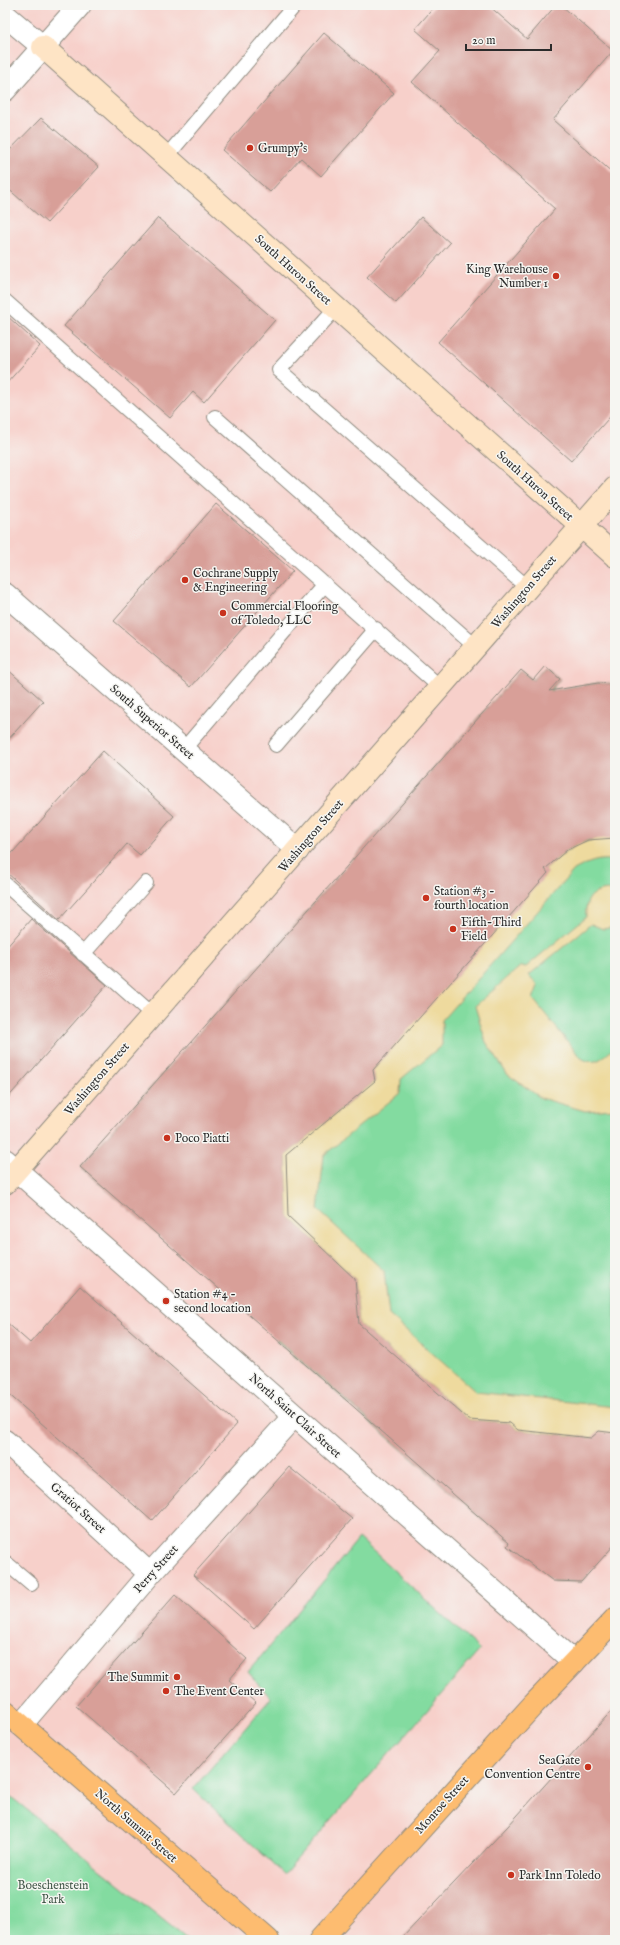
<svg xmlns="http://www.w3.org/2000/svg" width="620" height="1945" font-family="'IM FELL English',serif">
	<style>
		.built { fill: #f7d0ca }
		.green { fill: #83dba0; stroke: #578366 }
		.sand { fill: #eeda9e; stroke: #8c8264 }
		.building { fill: #d89f98 }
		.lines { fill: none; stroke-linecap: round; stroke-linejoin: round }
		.lane-casing { stroke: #8e8a7f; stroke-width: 16 }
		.street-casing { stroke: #8e8a7f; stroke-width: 24 }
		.secondary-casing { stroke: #8e8a7f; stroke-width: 24 }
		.primary-casing { stroke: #8e8a7f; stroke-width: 24 }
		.lane { stroke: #fff; stroke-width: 14 }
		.street { stroke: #fff; stroke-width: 22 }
		.secondary { stroke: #fee4c5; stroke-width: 22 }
		.primary { stroke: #fdbc6f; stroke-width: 22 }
		.poi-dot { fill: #c8321e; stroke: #f6f6f2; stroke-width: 1.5 }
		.labels { text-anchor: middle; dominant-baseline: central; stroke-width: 3; stroke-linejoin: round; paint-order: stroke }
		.poi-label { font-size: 12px; fill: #2b2b2b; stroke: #f6f6f2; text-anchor: start }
		.street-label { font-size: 12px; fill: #2b2b2b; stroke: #f6f6f2 }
		.park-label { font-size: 12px; fill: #415748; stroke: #f6f6f2 }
	</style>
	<rect width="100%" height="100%" fill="#f6f6f2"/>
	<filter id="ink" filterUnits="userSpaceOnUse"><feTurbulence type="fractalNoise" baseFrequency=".025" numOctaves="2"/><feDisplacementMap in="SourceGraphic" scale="8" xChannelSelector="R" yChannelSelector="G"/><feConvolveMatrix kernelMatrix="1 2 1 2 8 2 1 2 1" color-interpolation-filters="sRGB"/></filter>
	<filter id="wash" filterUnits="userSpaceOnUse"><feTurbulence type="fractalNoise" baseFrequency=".012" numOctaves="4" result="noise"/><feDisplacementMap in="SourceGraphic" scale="16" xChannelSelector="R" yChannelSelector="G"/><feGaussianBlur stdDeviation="0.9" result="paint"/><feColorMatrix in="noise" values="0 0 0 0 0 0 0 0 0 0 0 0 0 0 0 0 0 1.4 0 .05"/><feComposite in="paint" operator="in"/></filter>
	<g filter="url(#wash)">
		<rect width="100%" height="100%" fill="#f2e8d3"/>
		<path class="built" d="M5,5H615V1940H5Z"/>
		<path class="green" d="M545,666L560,679L550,691L598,683L615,684V1542L581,1582L553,1581L276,1340L326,1282L171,1246L80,1167L521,670L533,680Z
			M359,1538L480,1650L284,1874L193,1789L271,1698L248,1672Z
			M5,1792L188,1940H5Z"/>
		<path class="sand" d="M608,837L615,838V861C600,857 587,863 574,870L442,1020V1045L401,1079L400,1093L324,1155L318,1210L384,1271L389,1315L476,1392L615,1407V1433L591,1438L518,1430L510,1423L469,1420L359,1324L355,1279L288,1216L286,1155L375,1081L373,1070L545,869C568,849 577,841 608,837Z
			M608,890L615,893V927L603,929L591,924L529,975L538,986L533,999L580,1057C594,1068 604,1057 615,1047V1109L585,1111L541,1098L507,1074L486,1042L475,1006L521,966L526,967L586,917C585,900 590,892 608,890Z"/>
		<g id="blocks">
			<path class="building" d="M436,5H488L527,39L556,5H561L613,51L553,120L615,175V411L571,461L438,342L555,209L412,82L440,51L415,29Z
				M324,33L394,93L321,176L301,158L270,192L222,150Z
				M41,118L99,167L47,223L5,186V155Z
				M421,217L450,243L396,303L367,277Z
				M158,218L275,320L204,402L193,392L170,418L64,326Z
				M5,314L40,346L5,385Z
				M216,504L293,571L191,687L114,621Z
				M545,666L560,679L549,691L598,683L615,684V838L588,840L567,850L545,869L548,873L373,1070L375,1081L286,1155L288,1216L355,1279L359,1324L469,1420L510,1423L518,1430L591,1438L599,1431L615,1433V1544L581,1582L553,1581L507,1546L509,1543L80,1167L521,670L533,680Z
				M5,667L43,701L5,743Z
				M103,751L174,816L140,855L127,844L59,920L5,871V861Z
				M31,919L107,985L5,1101V949Z
				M80,1286L237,1424L152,1521L5,1391V1321L30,1343Z
				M289,1467L352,1519L254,1629L193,1575Z
				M175,1595L247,1659L229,1680L256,1703L176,1793L76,1706Z
				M615,1707V1940H400L508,1826Z"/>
		</g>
	</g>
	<g filter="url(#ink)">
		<use href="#blocks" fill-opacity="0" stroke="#8e8a7f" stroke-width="1"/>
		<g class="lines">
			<g class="lane-casing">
				<path id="lane" d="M166,157L295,5
					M5,301L441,688
					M336,308L279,370L528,588
					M215,417L476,647
					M276,745L376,629
					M183,750L325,584
					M5,884L153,1015
					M83,954L146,883
					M5,1562L31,1584"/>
			</g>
			<g class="street-casing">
				<path id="street" d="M5,15L43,47
					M5,90L80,5
					M5,594L298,850
					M5,1160L574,1662
					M5,1441L150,1574
					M21,1725L150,1574L294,1416"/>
			</g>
			<g class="secondary-casing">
				<path id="secondary" d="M43,47L615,556
					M5,1183L615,488"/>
			</g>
			<g class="primary-casing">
				<path id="primary" d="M5,1711L268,1940
					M320,1940L534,1704L615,1619"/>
			</g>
			<use href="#lane" class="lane"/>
			<use href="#street" class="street"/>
			<use href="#secondary" class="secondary"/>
			<use href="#primary" class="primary"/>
		</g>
	</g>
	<g class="poi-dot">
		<circle cx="250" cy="148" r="4"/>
		<circle cx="556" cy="276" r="4"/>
		<circle cx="185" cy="580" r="4"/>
		<circle cx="223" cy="613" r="4"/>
		<circle cx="426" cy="898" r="4"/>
		<circle cx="453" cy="929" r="4"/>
		<circle cx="167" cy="1138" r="4"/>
		<circle cx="166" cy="1301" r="4"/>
		<circle cx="177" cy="1677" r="4"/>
		<circle cx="166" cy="1691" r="4"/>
		<circle cx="588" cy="1767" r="4"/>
		<circle cx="511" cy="1875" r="4"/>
	</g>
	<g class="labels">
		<g class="poi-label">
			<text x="258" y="148">Grumpy's</text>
			<text x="548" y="269" text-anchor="end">King Warehouse<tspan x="548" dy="14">Number 1</tspan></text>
			<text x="193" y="573">Cochrane Supply<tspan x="193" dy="14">&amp; Engineering</tspan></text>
			<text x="231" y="606">Commercial Flooring<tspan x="231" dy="14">of Toledo, LLC</tspan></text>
			<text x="434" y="891">Station #3 -<tspan x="434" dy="14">fourth location</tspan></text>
			<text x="461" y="922">Fifth-Third<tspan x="461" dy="14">Field</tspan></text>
			<text x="175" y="1138">Poco Piatti</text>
			<text x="174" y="1294">Station #4 -<tspan x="174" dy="14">second location</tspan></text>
			<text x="169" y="1677" text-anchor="end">The Summit</text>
			<text x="174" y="1691">The Event Center</text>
			<text x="580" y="1760" text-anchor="end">SeaGate<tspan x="580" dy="14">Convention Centre</tspan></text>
			<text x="519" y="1875">Park Inn Toledo</text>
		</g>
		<g class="street-label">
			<text transform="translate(293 270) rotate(42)">South Huron Street</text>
			<text transform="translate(535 486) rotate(42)">South Huron Street</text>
			<text transform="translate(524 592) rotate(-49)">Washington Street</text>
			<text transform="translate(152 722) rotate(41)">South Superior Street</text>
			<text transform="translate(311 836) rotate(-49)">Washington Street</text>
			<text transform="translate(97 1079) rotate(-49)">Washington Street</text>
			<text transform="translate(295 1416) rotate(42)">North Saint Clair Street</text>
			<text transform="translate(78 1508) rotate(42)">Gratiot Street</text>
			<text transform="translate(156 1569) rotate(-48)">Perry Street</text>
			<text transform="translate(442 1805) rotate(-48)">Monroe Street</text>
			<text transform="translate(136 1826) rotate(41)">North Summit Street</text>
		</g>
		<g class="park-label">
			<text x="53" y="1885">Boeschenstein<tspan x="53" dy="14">Park</tspan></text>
		</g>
	</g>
	<rect width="620" height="1945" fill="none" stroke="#f6f6f2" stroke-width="20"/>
	<path d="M466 44v6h85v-6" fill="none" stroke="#2b2b2b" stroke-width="2"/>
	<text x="472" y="44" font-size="12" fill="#2b2b2b" stroke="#f6f6f2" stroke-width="3" paint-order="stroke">20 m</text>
</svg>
